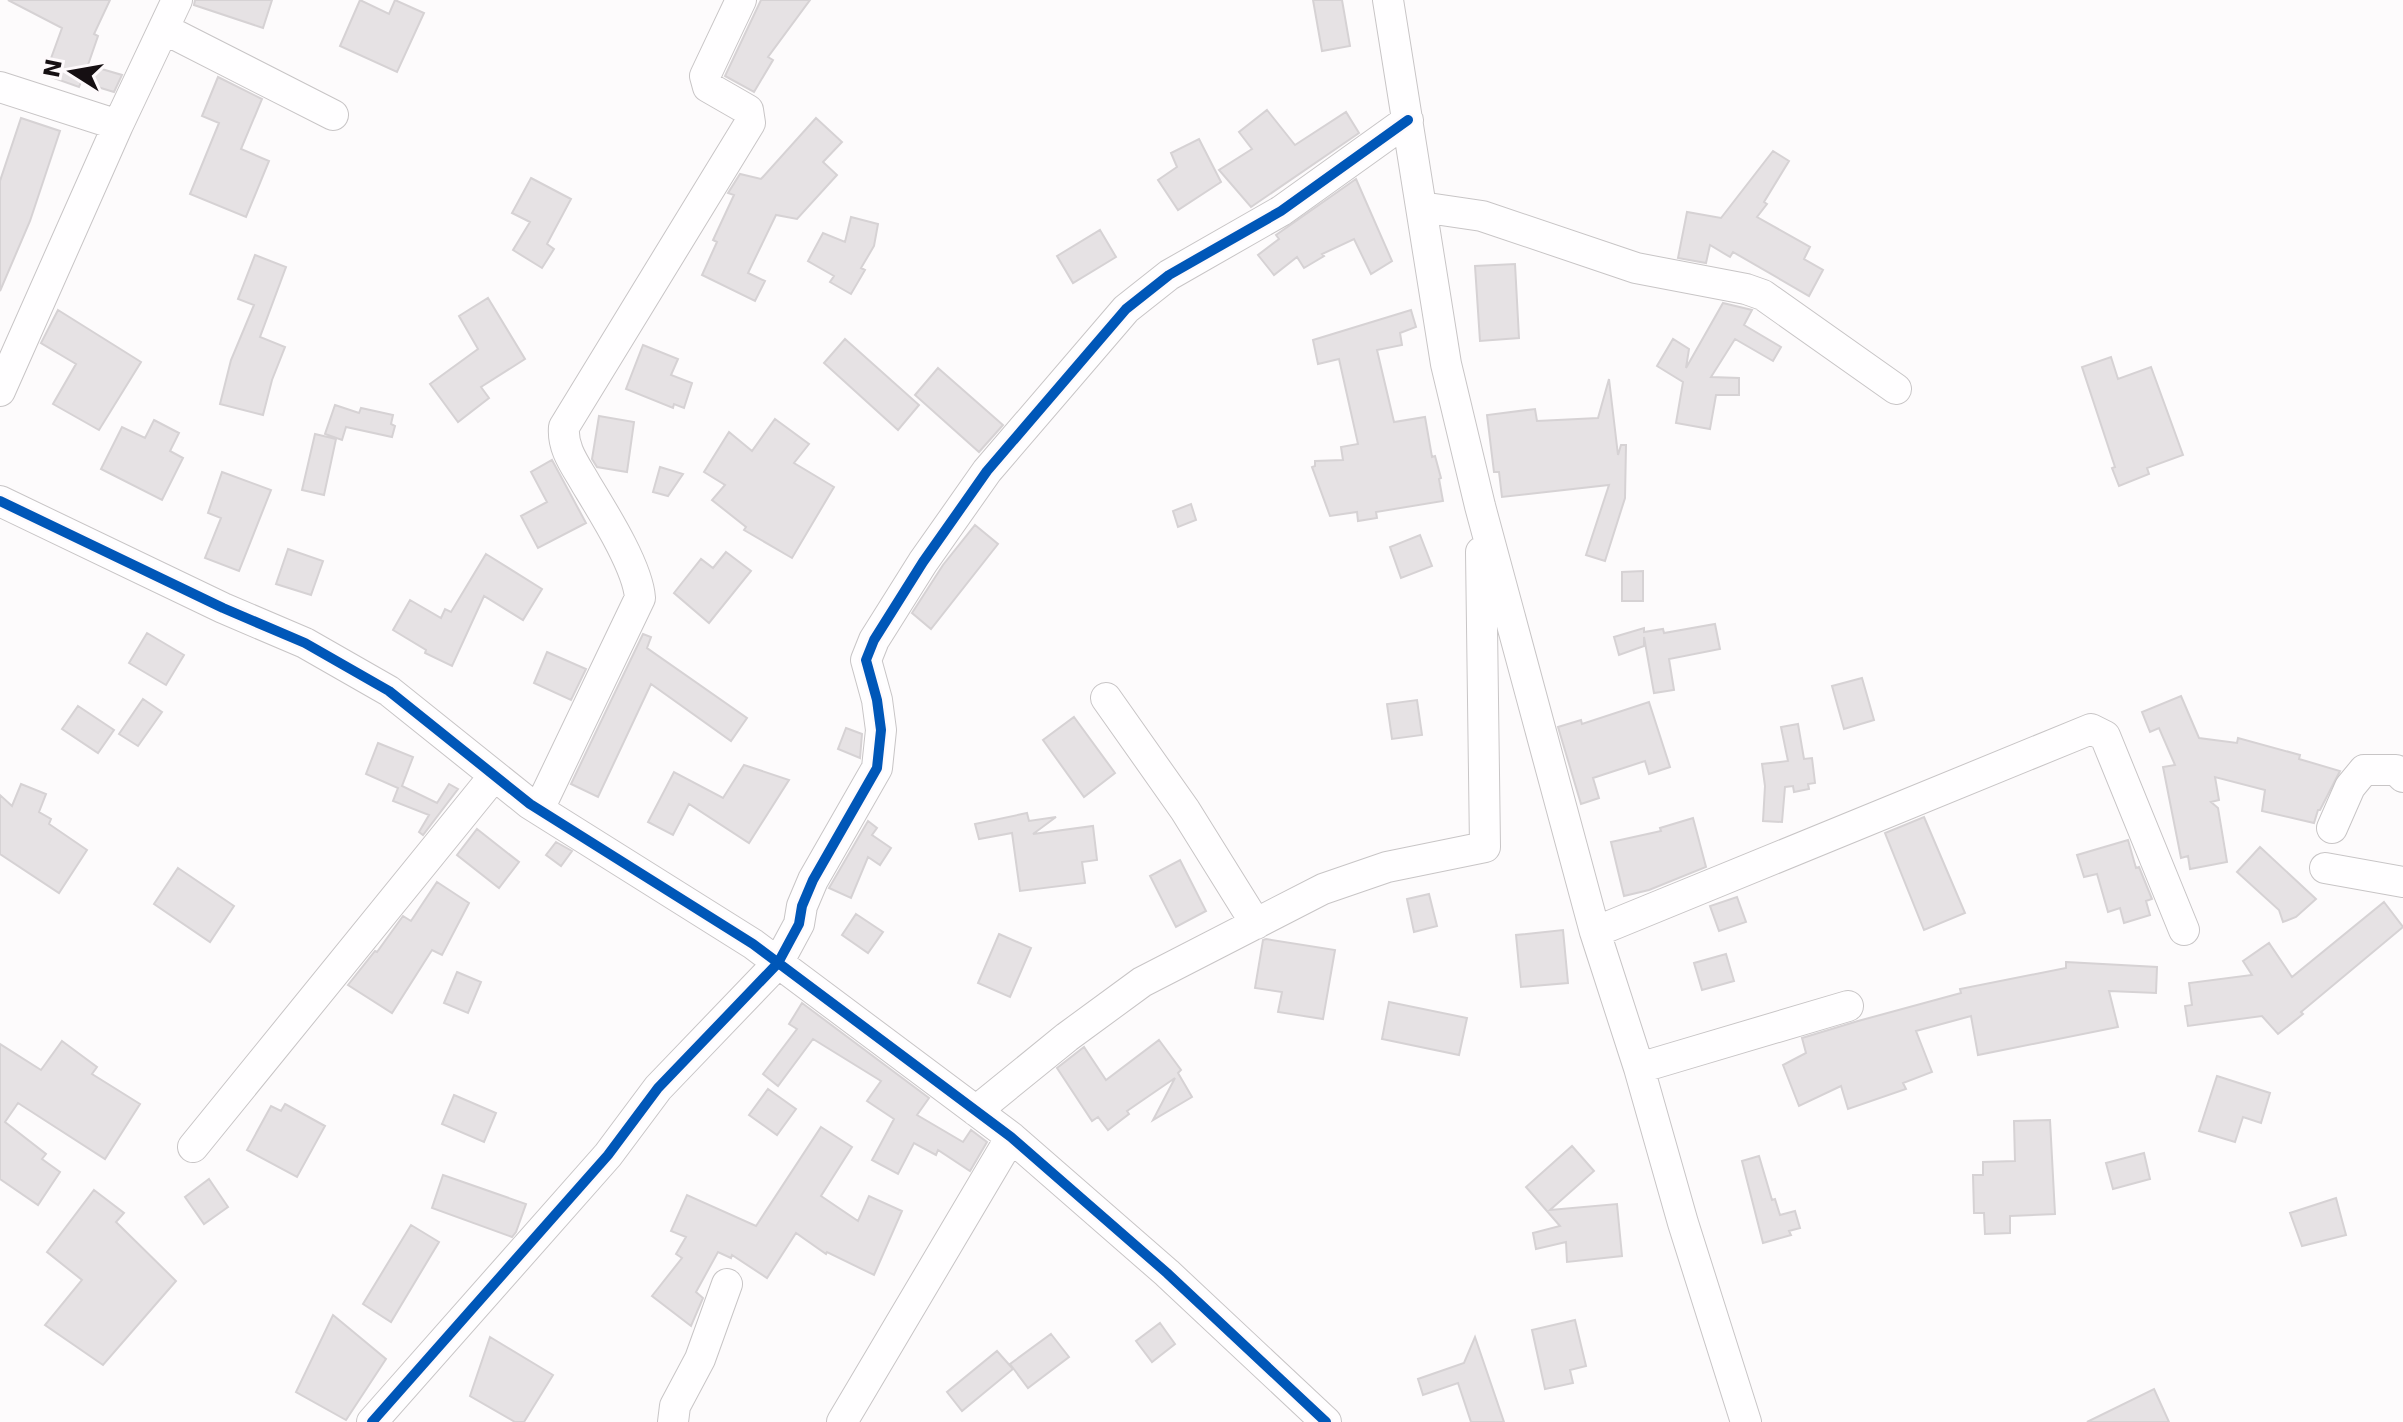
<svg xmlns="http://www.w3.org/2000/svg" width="2403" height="1422" font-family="'DejaVu Sans',sans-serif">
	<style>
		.building { fill: #e6e2e4; stroke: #d6d2d4; stroke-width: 2 }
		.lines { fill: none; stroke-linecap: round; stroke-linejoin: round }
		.minor-casing { stroke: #c8c5c6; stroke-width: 32 }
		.minor { stroke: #fffeff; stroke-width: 30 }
		.cycleway-casing { stroke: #fefafc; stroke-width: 15 }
		.cycleway { stroke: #0057b8; stroke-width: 10 }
	</style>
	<rect width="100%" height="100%" fill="#fdfbfc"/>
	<path class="building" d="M8,0H110L94,34L98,36L88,65L122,75L114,92L81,82L79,87L45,75L62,28Z
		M195,0H272L263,28L194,5Z
		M360,0L389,14L395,0L424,13L397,72L340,46Z
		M761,0H810L768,57L773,60L754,92L725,76Z
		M1313,0H1342L1350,46L1322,51Z
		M218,77L262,99L241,149L269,161L246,217L190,194L219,123L202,116Z
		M1267,110L1295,145L1346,112L1359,133L1251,207L1219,170L1252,149L1239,132Z
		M21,118L60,131L30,221L0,291V181Z
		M816,118L842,142L823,162L837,175L797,219L776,215L748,273L765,281L755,301L702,275L717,242L713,240L734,195L728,193L740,174L761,179Z
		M1199,139L1221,182L1178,210L1158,180L1177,167L1171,153Z
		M1773,151L1789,161L1764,202L1767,204L1757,217L1810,247L1804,259L1823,270L1809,296L1733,252L1730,257L1710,245L1706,263L1678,258L1687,212L1721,218Z
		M531,178L571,199L547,244L554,249L542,268L513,250L530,222L512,213Z
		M1356,179L1392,261L1371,274L1354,239L1322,254L1324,256L1304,268L1297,257L1274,275L1258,255L1279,239L1276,235Z
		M851,217L878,224L874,246L861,268L865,270L851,294L830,282L834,276L808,261L823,233L845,242Z
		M1100,230L1116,257L1073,283L1057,256Z
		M255,255L286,267L260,337L285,347L272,380L263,415L220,404L231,360L254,305L238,299Z
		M1515,264L1519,338L1480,341L1475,266Z
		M488,298L525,359L481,387L489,398L458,422L430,384L478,349L459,316Z
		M1723,303L1752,310L1744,325L1781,347L1773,361L1735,339L1711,377L1739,378V395H1716L1710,429L1676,423L1683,382L1657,366L1673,339L1689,349L1686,368Z
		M58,310L141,362L99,430L53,404L76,364L41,343Z
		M1411,310L1416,327L1400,333L1402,345L1377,350L1394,422L1425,417L1432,457L1435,456L1441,478L1439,479L1443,501L1376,512L1377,518L1358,521L1357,512L1330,516L1312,467L1315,466V461L1343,460L1341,447L1358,444L1339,359L1318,364L1313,340Z
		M845,339L919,405L898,430L824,363Z
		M643,345L678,359L671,375L692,383L684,408L674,404L673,408L626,389Z
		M2111,357L2118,379L2151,367L2183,455L2147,468L2149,474L2119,486L2112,468L2115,467L2082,367Z
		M938,368L1003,425L979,452L915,395Z
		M1609,379L1618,455L1621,445H1626L1625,498L1605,561L1586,555L1609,485L1502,497L1499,472H1494L1487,415L1535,409L1537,421L1598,418Z
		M335,405L359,413L361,408L393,415L391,424L395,426L392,437L346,427L342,440L325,434Z
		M599,416L634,422L627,472L597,467L592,459Z
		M775,419L809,444L794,463L834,487L792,558L744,530L746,527L712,500L725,485L704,472L729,432L752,451Z
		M154,420L179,433L170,451L183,458L162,500L101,469L122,427L145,438Z
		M315,434L336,439L324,495L302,490Z
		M552,460L586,523L538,548L521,516L547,502L531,472Z
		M660,467L683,474L668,496L653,492Z
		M222,472L271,490L239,571L205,558L221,518L208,513Z
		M1191,504L1196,520L1178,527L1173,511Z
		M975,525L998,544L931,629L912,613L943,565Z
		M1420,535L1432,566L1401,578L1390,547Z
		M288,549L323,561L311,595L276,584Z
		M726,552L751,571L709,623L674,593L701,559L713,568Z
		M486,554L542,589L523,620L484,596L452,666L425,653L426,650L393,630L410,600L441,618L445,609L451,612Z
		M1643,571V601H1622V572Z
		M1715,624L1720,649L1669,659L1674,690L1654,693L1644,637V646L1619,655L1614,637L1644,628V632L1663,629L1664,633Z
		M147,633L184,655L166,685L129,663Z
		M643,634L651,637L647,648L747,718L731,741L651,684L598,797L571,784Z
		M547,652L586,669L571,700L534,683Z
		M1862,678L1874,720L1844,729L1832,686Z
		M2181,696L2199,738L2237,743L2238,738L2300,755L2299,759L2340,771L2320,810H2318L2314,823L2262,811L2265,790L2215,777L2219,800L2211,802L2218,808L2227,862L2190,869L2188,856L2181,858L2163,767L2175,765L2159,728L2150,732L2142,712Z
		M143,699L162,712L138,746L119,734Z
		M1417,700L1422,735L1392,739L1387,704Z
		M1649,702L1670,767L1649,774L1645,761L1593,778L1599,798L1581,804L1558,727L1581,720L1582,724Z
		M78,706L114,730L98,753L62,729Z
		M1074,717L1115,773L1084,797L1043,740Z
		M1798,724L1804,759L1812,758L1815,783L1808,784L1809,789L1794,792L1793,786L1785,787L1782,822L1763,821L1765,786L1762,764L1788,761L1781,727Z
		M846,728L862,734L860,758L838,749Z
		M378,743L413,757L402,786L437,803L449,784L458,789L423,835L419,832L429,815L393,801L398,788L366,774Z
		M744,765L789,780L749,843L689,804L673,835L648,822L674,772L723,798Z
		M21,784L46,794L39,812L51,819L49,824L87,850L59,893L0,854V795L12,806Z
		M1027,813L1029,821L1056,817L1033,834L1093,826L1097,860L1082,862L1085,883L1020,891L1012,833L979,839L975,824Z
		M1924,817L1965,913L1924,930L1885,833Z
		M1693,818L1706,867L1649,890L1624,896L1611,842L1661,831L1660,828Z
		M868,821L877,828L872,835L891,848L880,865L868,857L851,898L829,888Z
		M477,829L519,862L499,888L457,855Z
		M2128,840L2136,868L2139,867L2152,899L2146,901L2150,915L2124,923L2120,908L2108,912L2097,874L2084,877L2077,855Z
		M556,842L572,851L561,866L546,855Z
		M2260,847L2316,899L2296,917L2283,922L2279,910L2237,872Z
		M1180,860L1206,911L1176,927L1150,876Z
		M178,868L234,906L210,942L154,904Z
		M437,882L469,903L442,955L432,950L392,1013L348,985L375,951L377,952L403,916L411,921Z
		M1429,894L1437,926L1414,932L1407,899Z
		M1737,897L1746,922L1719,931L1710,906Z
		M2384,902L2403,927L2301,1012L2303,1014L2278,1034L2262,1016L2188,1026L2185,1006L2192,1005L2189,983L2252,975L2243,961L2269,943L2292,977Z
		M856,914L883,932L868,953L842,935Z
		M1563,930L1568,983L1521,987L1516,935Z
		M999,934L1031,948L1010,997L978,983Z
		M1266,939L1335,950L1323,1019L1278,1012L1282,992L1255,988L1263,940Z
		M1726,954L1734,981L1702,990L1694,963Z
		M2066,962L2157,967L2156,993L2109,991L2118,1027L1978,1055L1971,1016L1916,1031L1932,1072L1903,1083L1906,1089L1848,1109L1841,1086L1799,1106L1783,1065L1806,1053L1802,1038L1858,1021L1961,993L1960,989L2066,968Z
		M457,972L481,982L468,1013L444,1003Z
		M1389,1002L1467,1018L1459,1055L1382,1039Z
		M802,1003L929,1098L917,1115L963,1142L971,1130L987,1142L970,1171L938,1150L936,1155L914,1143L898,1174L872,1160L894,1119L867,1101L881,1081L813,1039L778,1086L763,1074L797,1029L789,1024Z
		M1159,1040L1181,1070L1178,1073L1192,1097L1153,1120L1175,1078L1127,1111L1129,1114L1108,1130L1098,1117L1092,1121L1057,1068L1084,1047L1106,1080Z
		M62,1041L97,1067L92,1074L140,1104L105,1159L18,1103L5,1122L46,1154L42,1159L60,1172L38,1205L0,1179V1044L41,1070Z
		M2217,1076L2270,1093L2261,1123L2243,1117L2235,1142L2199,1131Z
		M768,1089L796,1109L777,1135L749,1115Z
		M454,1095L496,1113L484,1142L442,1124Z
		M285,1104L325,1126L297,1177L247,1150L271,1106L281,1111Z
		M2050,1120L2055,1214L2010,1216V1233L1985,1234L1984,1213H1974L1973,1175H1983V1162L2015,1161L2014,1121Z
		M821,1127L852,1147L821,1196L858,1221L869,1196L902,1211L874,1275L827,1252L826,1254L796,1233L767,1278L732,1255L731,1258L718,1252L696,1292L703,1298L691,1326L652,1296L682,1258L676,1254L686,1237L671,1231L687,1195L756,1226Z
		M1572,1146L1594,1171L1550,1210L1617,1204L1622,1256L1567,1262L1566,1242L1536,1249L1533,1233L1560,1226L1526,1187Z
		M2144,1153L2150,1179L2113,1189L2106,1163Z
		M1759,1156L1772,1200L1775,1199L1780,1215L1795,1211L1800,1228L1789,1231L1791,1235L1763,1243L1742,1161Z
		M443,1175L526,1204L516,1232L512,1237L432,1208Z
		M209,1179L228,1207L204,1224L185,1197Z
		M94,1190L124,1213L116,1222L176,1281L103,1365L45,1325L82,1280L47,1252Z
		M2336,1198L2346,1235L2302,1246L2290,1213Z
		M411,1225L439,1242L391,1322L363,1304Z
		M333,1315L386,1359L346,1420L296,1392Z
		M1575,1320L1586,1366L1570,1370L1573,1383L1545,1389L1532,1330Z
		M1160,1323L1175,1344L1152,1362L1136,1341Z
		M1051,1334L1069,1357L1028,1388L1010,1364Z
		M490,1337L553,1375L524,1422H515L470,1396Z
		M1475,1337L1504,1422H1471L1458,1383L1423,1395L1418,1379L1464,1363Z
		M997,1351L1013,1369L962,1411L947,1392Z
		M2154,1389L2169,1422H2087Z"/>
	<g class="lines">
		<g class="minor-casing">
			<path id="minor" d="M1388,0L1446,364L1480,506L1595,932L1639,1068L1683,1223L1746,1422
				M164,29L333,115
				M0,87L118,125
				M1421,207L1482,216L1636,268L1746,289L1763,295L1896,389
				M0,391L118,125L177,0
				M0,501L223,608L305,643L389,691L530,804L753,944L1011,1137L1167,1273L1326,1422
				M1106,698L1185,810L1256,924
				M539,809L640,598C638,567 603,512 586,484C576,466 562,449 564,427L750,123L748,110L708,87L705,76L741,0
				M2332,828L2350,787L2364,770H2396L2403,777
				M2325,868L2403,882
				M1595,932L2091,729L2105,736L2184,930
				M1639,1068L1848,1006
				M976,1111L1067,1037L1142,982L1323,889L1387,867L1485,847L1481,552
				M193,1147L494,776
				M372,1422L608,1155L658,1088L778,963L799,924L802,906L813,880L877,768L881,730L877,700L866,660L874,640L923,562L987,471L1126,309L1169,275L1281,211L1408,120
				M673,1422L675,1406L700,1359L727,1284
				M842,1422L1011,1137"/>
		</g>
		<use href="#minor" class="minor"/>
		<g class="cycleway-casing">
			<path id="cycleway" d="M0,501L223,608L305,643L389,691L530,804L753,944L1011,1137L1167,1273L1326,1422
				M372,1422L608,1155L658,1088L778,963L799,924L802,906L813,880L877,768L881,730L877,700L866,660L874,640L923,562L987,471L1126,309L1169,275L1281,211L1408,120"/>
		</g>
		<use href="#cycleway" class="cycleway"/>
	</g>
	<g transform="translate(72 72) rotate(281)" stroke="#fefafc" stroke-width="6" paint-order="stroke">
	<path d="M0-6L14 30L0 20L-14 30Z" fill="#150f12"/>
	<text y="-12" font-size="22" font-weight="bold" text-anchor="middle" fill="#150f12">N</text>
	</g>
</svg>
